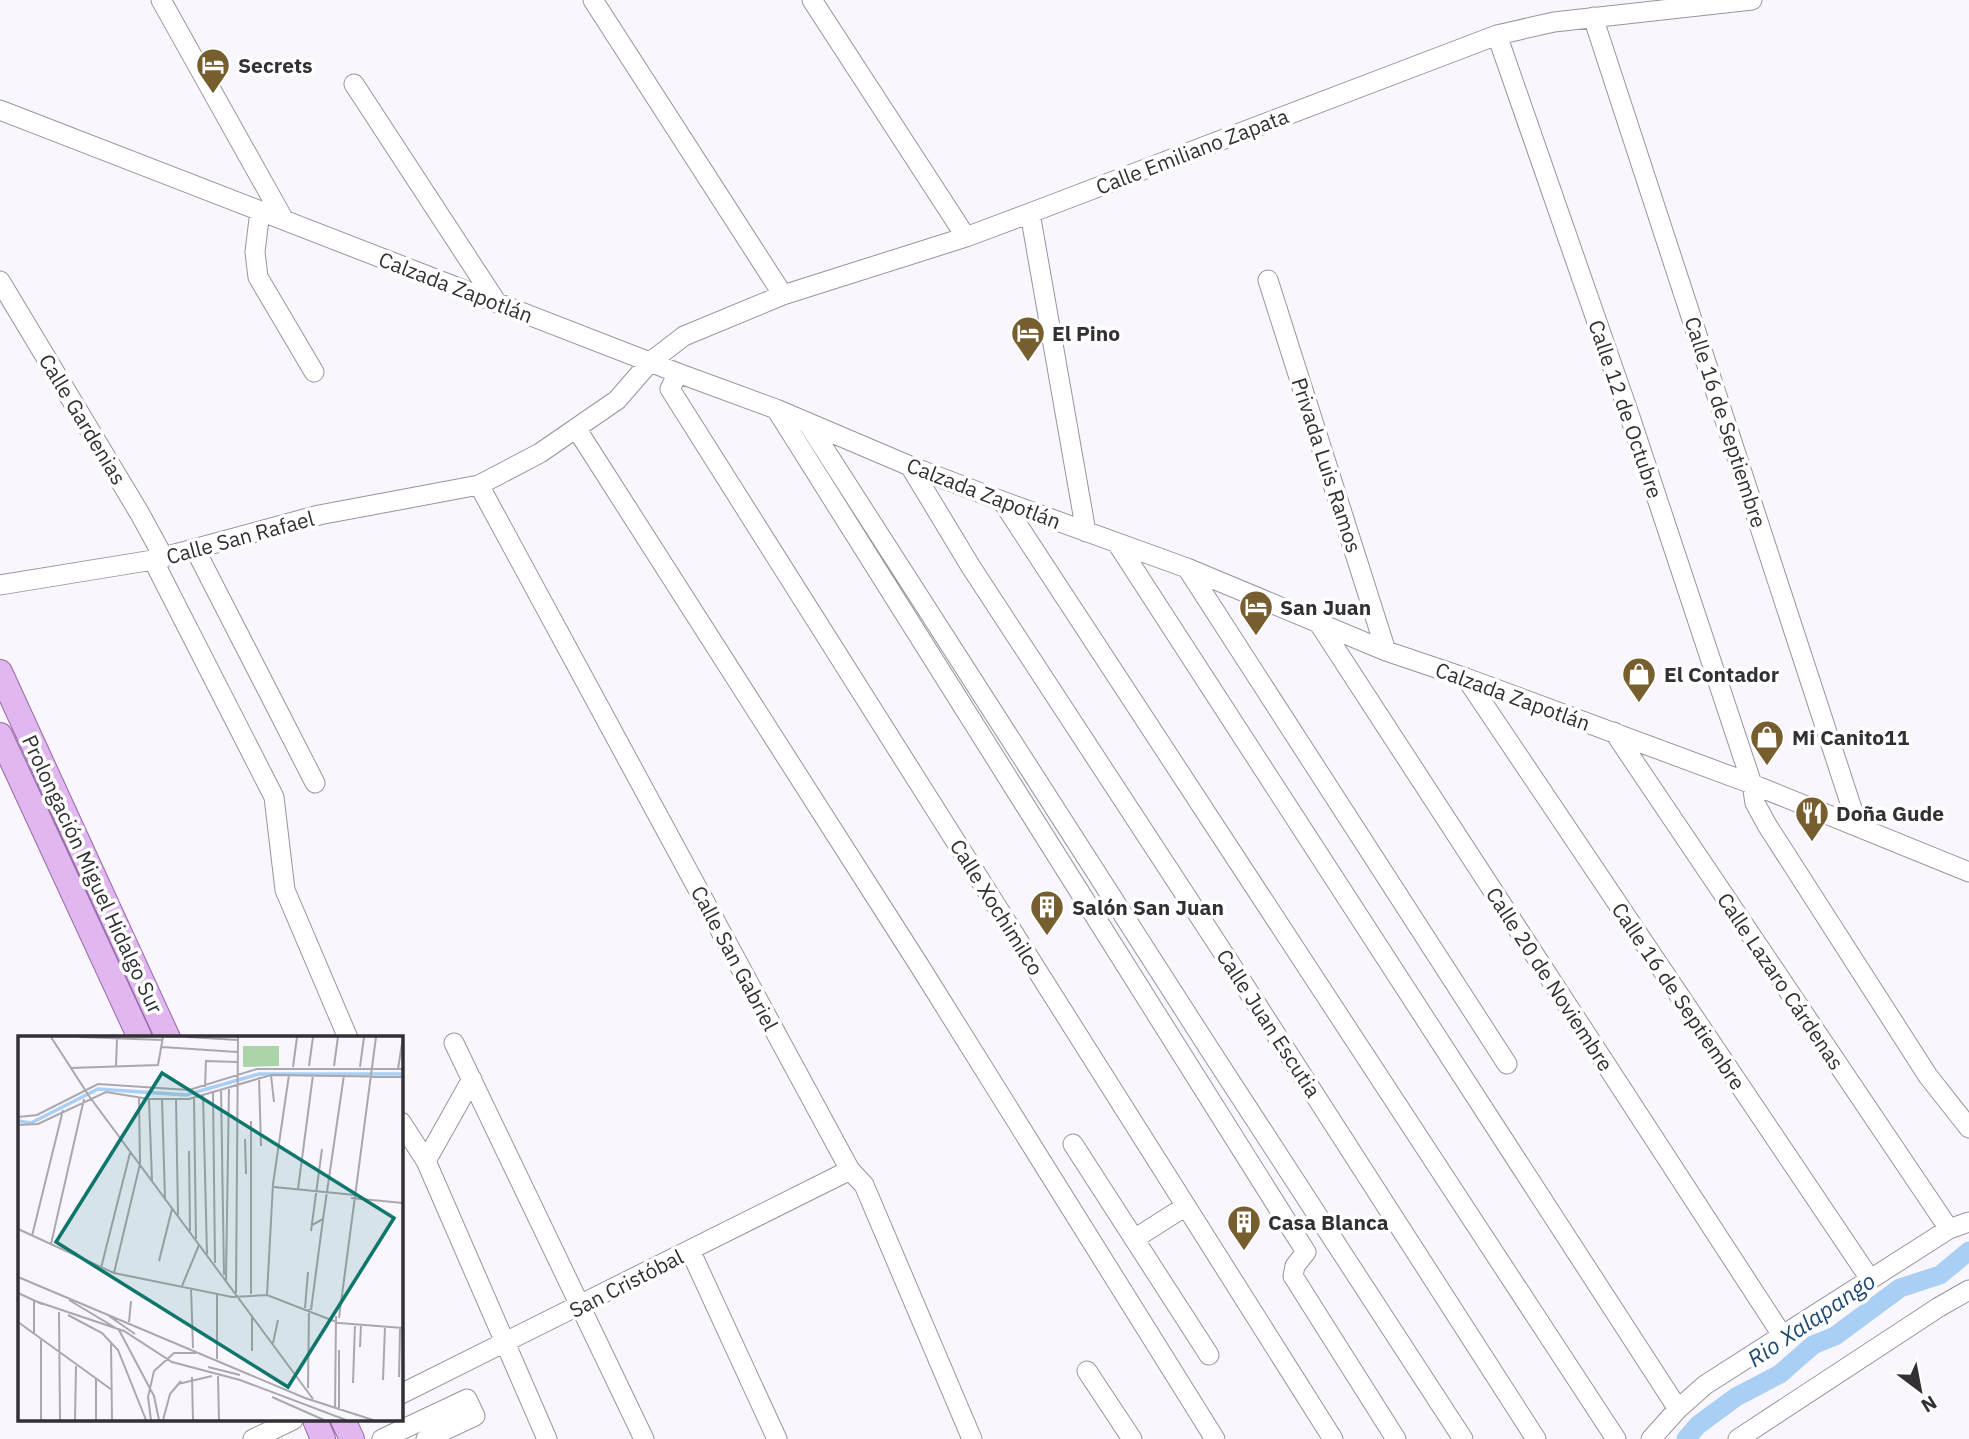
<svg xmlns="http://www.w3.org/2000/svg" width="1969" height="1439" font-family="'IBM Plex Sans',sans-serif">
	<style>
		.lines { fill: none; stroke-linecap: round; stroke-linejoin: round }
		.canal { stroke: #aacff5; stroke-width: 19 }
		.minor-casing { stroke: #98949d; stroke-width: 21 }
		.major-casing { stroke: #9769a7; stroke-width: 26 }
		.minor { stroke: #fff; stroke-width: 19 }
		.major { stroke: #e1b7ef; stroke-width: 24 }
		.labels { text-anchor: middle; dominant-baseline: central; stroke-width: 7; stroke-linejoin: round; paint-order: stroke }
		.poi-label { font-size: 21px; font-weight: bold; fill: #323034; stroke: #fff; text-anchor: start }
		.street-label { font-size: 21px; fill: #323034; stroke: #fff }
		.water-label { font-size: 23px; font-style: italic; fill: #1d4971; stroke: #fff }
		.inset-river { fill: none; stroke: #aacff5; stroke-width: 3.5 }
		.inset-road { fill: none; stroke: #aaa7ad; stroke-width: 2 }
		.view { fill: #0f766e; fill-opacity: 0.15; stroke: #0f766e; stroke-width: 3.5 }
		.inset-edge { fill: none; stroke: #323034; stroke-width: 3.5 }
	</style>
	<rect width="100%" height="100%" fill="#faf6fe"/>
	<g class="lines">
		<path class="canal" d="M1686,1439L1698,1425L1736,1397L1780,1374L1813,1345L1835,1336L1900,1288L1940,1275L1969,1251"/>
		<g class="minor-casing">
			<path id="minor" d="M161,0L284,220
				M593,0L783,295
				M812,0L966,237
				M1593,17L1858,827
				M1497,35L1628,411L1752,784L1755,803L1767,825L1928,1076L1969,1128
				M354,84L497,303
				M0,110L678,373L776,409L910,466L1002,501L1187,568L1386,651L1466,678L1752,784L1969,872
				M260,211L255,252L258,277L314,372
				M1030,213L1086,532
				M1268,280L1386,651
				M0,281L140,514L164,558
				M678,373L670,389L1333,1439
				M776,409L1306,1252L1295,1266L1293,1276L1396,1439
				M807,422L1210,1050L1463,1439
				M576,428L919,965L1215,1439
				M910,466L971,567L1241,980L1536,1439
				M479,485L850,1170L864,1185L972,1439
				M1002,501L1616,1439
				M1117,543L1678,1409
				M195,549L315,783
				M153,560L274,797L285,890L348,1038
				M1187,568L1507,1064
				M0,585L153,560L319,515L479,485L540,453L617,400L650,362L684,336L783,295L966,237L1030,213L1497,35L1554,22L1752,0
				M1318,622L1782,1335
				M1466,678L1870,1279
				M1614,732L1949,1229
				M454,1043L644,1439
				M472,1079L426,1161L547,1439
				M401,1122L426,1161
				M1073,1144L1209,1355
				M1134,1239L1186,1206
				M690,1250L777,1439
				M1087,1371L1132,1439
				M401,1394L850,1170
				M253,1439L293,1420
				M382,1439L467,1399L475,1416L426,1439
				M1651,1439L1678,1409L1705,1385L1949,1229L1969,1222
				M1738,1439L1939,1307L1969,1290"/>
		</g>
		<g class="major-casing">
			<path id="major" d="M0,672L168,1038
				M0,735L140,1038
				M315,1420L323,1439
				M343,1420L352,1439"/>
		</g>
		<use href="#minor" class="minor"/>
		<use href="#major" class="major"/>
	</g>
	<defs>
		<g id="hotel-pin" transform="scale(1.75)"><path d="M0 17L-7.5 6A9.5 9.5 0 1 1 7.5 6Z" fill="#775e2f" stroke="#fff"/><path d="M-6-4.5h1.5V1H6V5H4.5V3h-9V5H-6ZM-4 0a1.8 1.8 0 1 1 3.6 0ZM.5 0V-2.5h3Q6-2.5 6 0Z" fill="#fff"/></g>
		<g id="shop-pin" transform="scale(1.75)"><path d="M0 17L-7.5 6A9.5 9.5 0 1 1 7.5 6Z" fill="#775e2f" stroke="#fff"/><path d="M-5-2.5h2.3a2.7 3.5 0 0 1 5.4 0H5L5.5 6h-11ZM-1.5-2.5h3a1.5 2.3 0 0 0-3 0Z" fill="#fff"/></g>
		<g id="restaurant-pin" transform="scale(1.75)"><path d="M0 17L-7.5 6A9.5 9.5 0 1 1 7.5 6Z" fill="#775e2f" stroke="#fff"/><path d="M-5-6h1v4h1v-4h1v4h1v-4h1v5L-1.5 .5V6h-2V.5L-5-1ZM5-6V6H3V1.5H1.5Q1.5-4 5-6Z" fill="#fff"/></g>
		<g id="building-pin" transform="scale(1.75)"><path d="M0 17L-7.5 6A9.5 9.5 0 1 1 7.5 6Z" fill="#775e2f" stroke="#fff"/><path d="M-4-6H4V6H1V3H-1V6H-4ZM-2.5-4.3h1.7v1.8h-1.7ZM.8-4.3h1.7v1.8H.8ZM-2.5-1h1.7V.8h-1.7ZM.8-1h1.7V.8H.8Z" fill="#fff"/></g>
	</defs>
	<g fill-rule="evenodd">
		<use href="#hotel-pin" x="213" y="65"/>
		<use href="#hotel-pin" x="1028" y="333"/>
		<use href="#hotel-pin" x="1256" y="607"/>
		<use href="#shop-pin" x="1639" y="674"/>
		<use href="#shop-pin" x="1767" y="737"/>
		<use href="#restaurant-pin" x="1812" y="813"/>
		<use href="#building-pin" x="1047" y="907"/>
		<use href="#building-pin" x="1244" y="1222"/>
	</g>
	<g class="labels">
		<g class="poi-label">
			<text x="238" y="65">Secrets</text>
			<text x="1052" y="333">El Pino</text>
			<text x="1280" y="607">San Juan</text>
			<text x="1664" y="674">El Contador</text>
			<text x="1792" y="737">Mi Canito11</text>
			<text x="1836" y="813">Doña Gude</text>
			<text x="1072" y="907">Salón San Juan</text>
			<text x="1268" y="1222">Casa Blanca</text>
		</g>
		<g class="street-label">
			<text transform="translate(1192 151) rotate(-21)">Calle Emiliano Zapata</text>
			<text transform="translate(456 287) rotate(21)">Calzada Zapotlán</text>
			<text transform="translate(1626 409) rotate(71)">Calle 12 de Octubre</text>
			<text transform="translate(83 419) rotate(59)">Calle Gardenias</text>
			<text transform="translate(1726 422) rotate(72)">Calle 16 de Septiembre</text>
			<text transform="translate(1327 465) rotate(72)">Privada Luis Ramos</text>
			<text transform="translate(984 493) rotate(21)">Calzada Zapotlán</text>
			<text transform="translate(240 537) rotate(-15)">Calle San Rafael</text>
			<text transform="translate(1513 696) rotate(20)">Calzada Zapotlán</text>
			<text transform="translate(93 874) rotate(65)">Prolongación Miguel Hidalgo Sur</text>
			<text transform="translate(997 907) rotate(58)">Calle Xochimilco</text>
			<text transform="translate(735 958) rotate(62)">Calle San Gabriel</text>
			<text transform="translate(1550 979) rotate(57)">Calle 20 de Noviembre</text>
			<text transform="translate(1781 981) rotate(56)">Calle Lazaro Cárdenas</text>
			<text transform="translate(1679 996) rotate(56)">Calle 16 de Septiembre</text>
			<text transform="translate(1269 1023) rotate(57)">Calle Juan Escutia</text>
			<text transform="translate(626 1283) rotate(-27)">San Cristóbal</text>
		</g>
		<g class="water-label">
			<text transform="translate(1811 1319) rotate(-34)">Rio Xalapango</text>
		</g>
	</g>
	<g transform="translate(18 1036)">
		<rect width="385" height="385" fill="#faf6fe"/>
		<path d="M225,10H261V30L225,31Z" fill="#acd4a9"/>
		<path class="inset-river" d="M0,85L13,87L80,53L168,59L241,38H385"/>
		<path class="inset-road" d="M33,1L71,60L295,363M61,1L145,4M170,1L220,4M144,11L219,16M98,30L99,3M291,30L295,1M316,30L320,1M275,31L279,1M342,31L346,1M53,32L140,29L145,1M380,33L385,1M253,39L256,66M241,41L243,110M187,51L188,25L219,26M203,53L206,239M195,57L197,227M185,59L189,218M176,62L178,203M131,63L134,145M144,63L147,163M158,63L160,179M0,81L19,79L80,48L171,54L239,33H385M233,85V258M0,89L20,88L88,56L131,63H171L253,39L385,41M227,103L228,138M171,115L172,195M256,151L337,159M280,153L295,39M333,162L385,167M294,189L305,183L326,39M0,193L96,237L214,261L249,259L321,287L385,292M293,195L304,113M14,200L45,74M33,208L66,63M141,225L154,173M83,232L112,117M96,237L122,128L121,61M0,241L287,362L355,384M208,244L211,51M164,250L181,209M173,252L175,312M0,257L24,268M218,257L220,1M199,259V323M249,259L255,148L271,39M51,264L101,294L136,360L141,384M20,266L106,295L154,326L222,344L328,384M287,272L290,236M293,274L305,183M41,276L42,384M50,279L84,297L100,314L128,384M234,279V315M91,280L117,298M321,282L358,1M0,286L94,354M111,286L113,265M16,298V265M23,304V384M93,307L94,384M255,307L260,284M342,311L343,289M190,331L222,339M200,340L201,384M174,341L175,384M381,341L382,292M365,344L367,291M335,347L337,288M160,348L194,340M290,352L291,273M254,361L306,384M317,373L318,280M321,374V314M57,384L58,330M78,384V343M133,384L130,361L136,335L156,317H178M145,384L152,358L163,345"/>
		<path class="view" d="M144,37L376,182L270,351L38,206Z"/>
		<rect width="385" height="385" class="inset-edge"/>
	</g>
	<g transform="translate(1920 1390) rotate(148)" stroke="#ffffff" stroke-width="5" paint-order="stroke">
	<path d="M0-5L12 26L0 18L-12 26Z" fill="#323034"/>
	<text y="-10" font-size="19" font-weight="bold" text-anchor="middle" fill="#323034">N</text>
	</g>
</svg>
